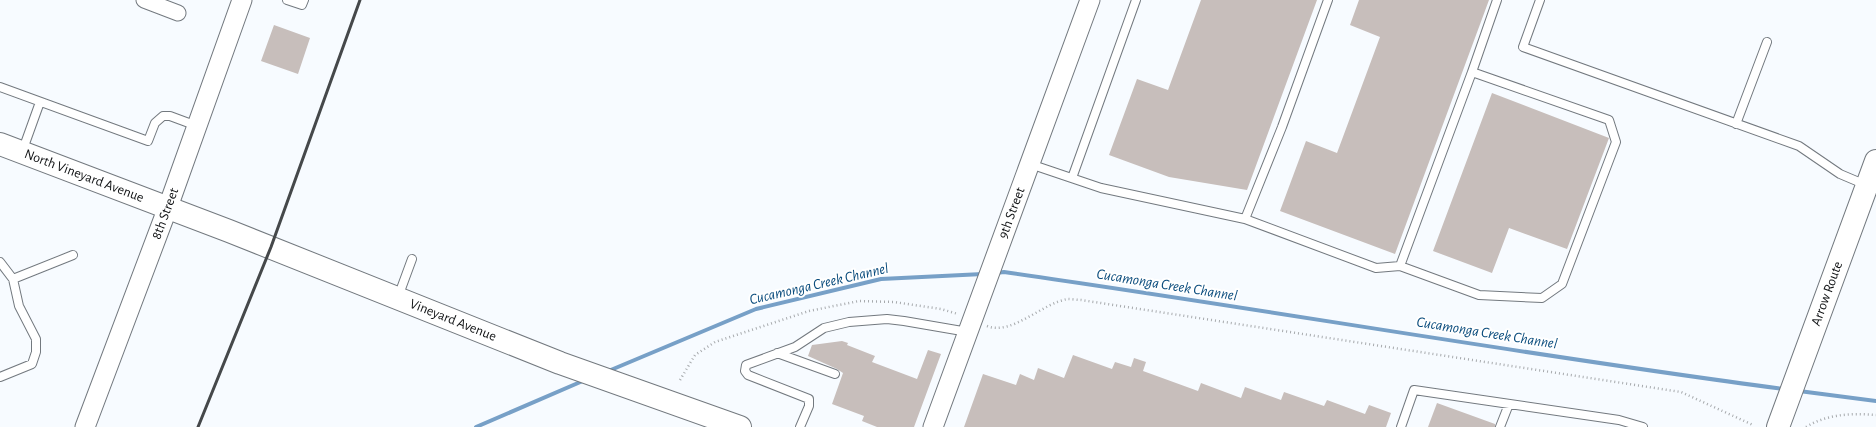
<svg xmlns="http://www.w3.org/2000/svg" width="1876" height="427" font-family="'Alegreya Sans',sans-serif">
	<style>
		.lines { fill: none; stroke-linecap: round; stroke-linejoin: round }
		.stream { stroke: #77a0c7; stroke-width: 4 }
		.building { fill: #c7bebb }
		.service-casing { stroke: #73797f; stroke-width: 10 }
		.minor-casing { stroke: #73797f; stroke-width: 17 }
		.tertiary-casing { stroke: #73797f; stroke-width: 21 }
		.secondary-casing { stroke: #73797f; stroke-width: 24 }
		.primary-casing { stroke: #73797f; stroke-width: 24 }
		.path { stroke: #a7aaad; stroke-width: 2.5; stroke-dasharray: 1 3; stroke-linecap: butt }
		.service { stroke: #fff; stroke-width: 8 }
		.minor { stroke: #fff; stroke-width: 15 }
		.tertiary { stroke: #fff; stroke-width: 19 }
		.secondary { stroke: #fff; stroke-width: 22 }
		.primary { stroke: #fff; stroke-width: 22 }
		.rail { stroke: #45484a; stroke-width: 3 }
		.labels { text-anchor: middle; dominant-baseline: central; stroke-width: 4; stroke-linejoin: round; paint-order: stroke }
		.street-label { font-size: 14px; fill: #0e1012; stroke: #fff }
		.water-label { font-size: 15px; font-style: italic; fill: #0a4c7d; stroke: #fff }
	</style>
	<rect width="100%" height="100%" fill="#f7fbff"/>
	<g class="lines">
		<path class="stream" d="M996,273L1004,272C1264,309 1524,355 1784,389
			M606,372L756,309L881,279L983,274
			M1799,391L1876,401
			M476,427L585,380"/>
	</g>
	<path class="building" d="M1201,0H1317L1247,190L1169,177L1109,155L1137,79L1168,90Z
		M1359,0H1489L1395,254L1280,211L1306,141L1337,153L1380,37L1350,25Z
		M274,25L310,38L298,74L261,61Z
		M1492,93L1609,138L1567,249L1509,228L1492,273L1433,251Z
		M842,341L848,343L847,345L875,356L872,362L917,379L928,350L941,354L914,427H877L862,421L864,416L832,404L843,373L837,369L808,356L812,345Z
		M1073,355L1112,369L1115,362L1131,367L1134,358L1146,362L1143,371L1198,391L1201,383L1241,398L1245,387L1281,400L1284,392L1324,406L1327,400L1365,414L1369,405L1391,413L1386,427H964L983,374L1016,385L1020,374L1034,380L1038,368L1064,378Z
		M1437,403L1495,424V427H1428Z"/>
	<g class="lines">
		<g class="service-casing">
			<path id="service" d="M287,0L302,5L304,0
				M1540,0L1523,47L1799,146L1840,174L1866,185
				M1472,72L1497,0
				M0,87L148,141L155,123L163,116H170L197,126
				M1736,124L1767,42
				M22,152L40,102
				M1030,164L1101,188L1245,219L1376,268L1400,266L1479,295L1542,298L1562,284L1616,142L1609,120L1472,72L1400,266
				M1072,178L1136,0
				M1245,219L1282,127L1328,0
				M0,262L13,279L19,306L36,339V352L32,364L0,377
				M13,279L73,255
				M398,297L412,259
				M777,353L835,374
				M800,427L809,406V399L748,375L745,371L746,365L795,347L824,328L849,322L887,319L904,321L968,332
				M1401,427L1414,390L1619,420L1643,427
				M1500,427L1509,404"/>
		</g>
		<g class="minor-casing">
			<path id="minor" d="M144,0L178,13"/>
		</g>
		<g class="tertiary-casing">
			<g id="tertiary">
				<path id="s1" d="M85,427L168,207L242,0"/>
				<path id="s2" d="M933,427L1090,0"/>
			</g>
		</g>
		<g class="secondary-casing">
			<g id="secondary">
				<path id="s3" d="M1778,427L1876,161"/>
			</g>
		</g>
		<g class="primary-casing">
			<g id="primary">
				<path id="s4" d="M0,144L229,231L560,363L740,427"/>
			</g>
		</g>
		<path class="path" d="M987,326C1012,336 1042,303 1068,299C1072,299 1077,300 1081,300L1681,392L1753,425
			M680,380L695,355L715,342L809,311L859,301L894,302L941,309L958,314
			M1806,427C1827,414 1852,413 1876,415"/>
		<use href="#service" class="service"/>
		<use href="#minor" class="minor"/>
		<use href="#tertiary" class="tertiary"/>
		<use href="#secondary" class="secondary"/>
		<use href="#primary" class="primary"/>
		<path class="rail" d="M198,427L271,247L360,0"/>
	</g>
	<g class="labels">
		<g class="street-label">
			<text stroke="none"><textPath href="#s4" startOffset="90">North Vineyard Avenue</textPath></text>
			<text stroke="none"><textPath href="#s2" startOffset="228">9th Street</textPath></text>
			<text stroke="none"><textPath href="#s1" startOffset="228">8th Street</textPath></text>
			<text stroke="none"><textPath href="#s3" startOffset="142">Arrow Route</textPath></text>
			<text stroke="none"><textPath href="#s4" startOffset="486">Vineyard Avenue</textPath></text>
		</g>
		<g class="water-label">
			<text transform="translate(819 284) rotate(-13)">Cucamonga Creek Channel</text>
			<text transform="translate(1167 285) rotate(9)">Cucamonga Creek Channel</text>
			<text transform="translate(1487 333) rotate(9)">Cucamonga Creek Channel</text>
		</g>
	</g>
</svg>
